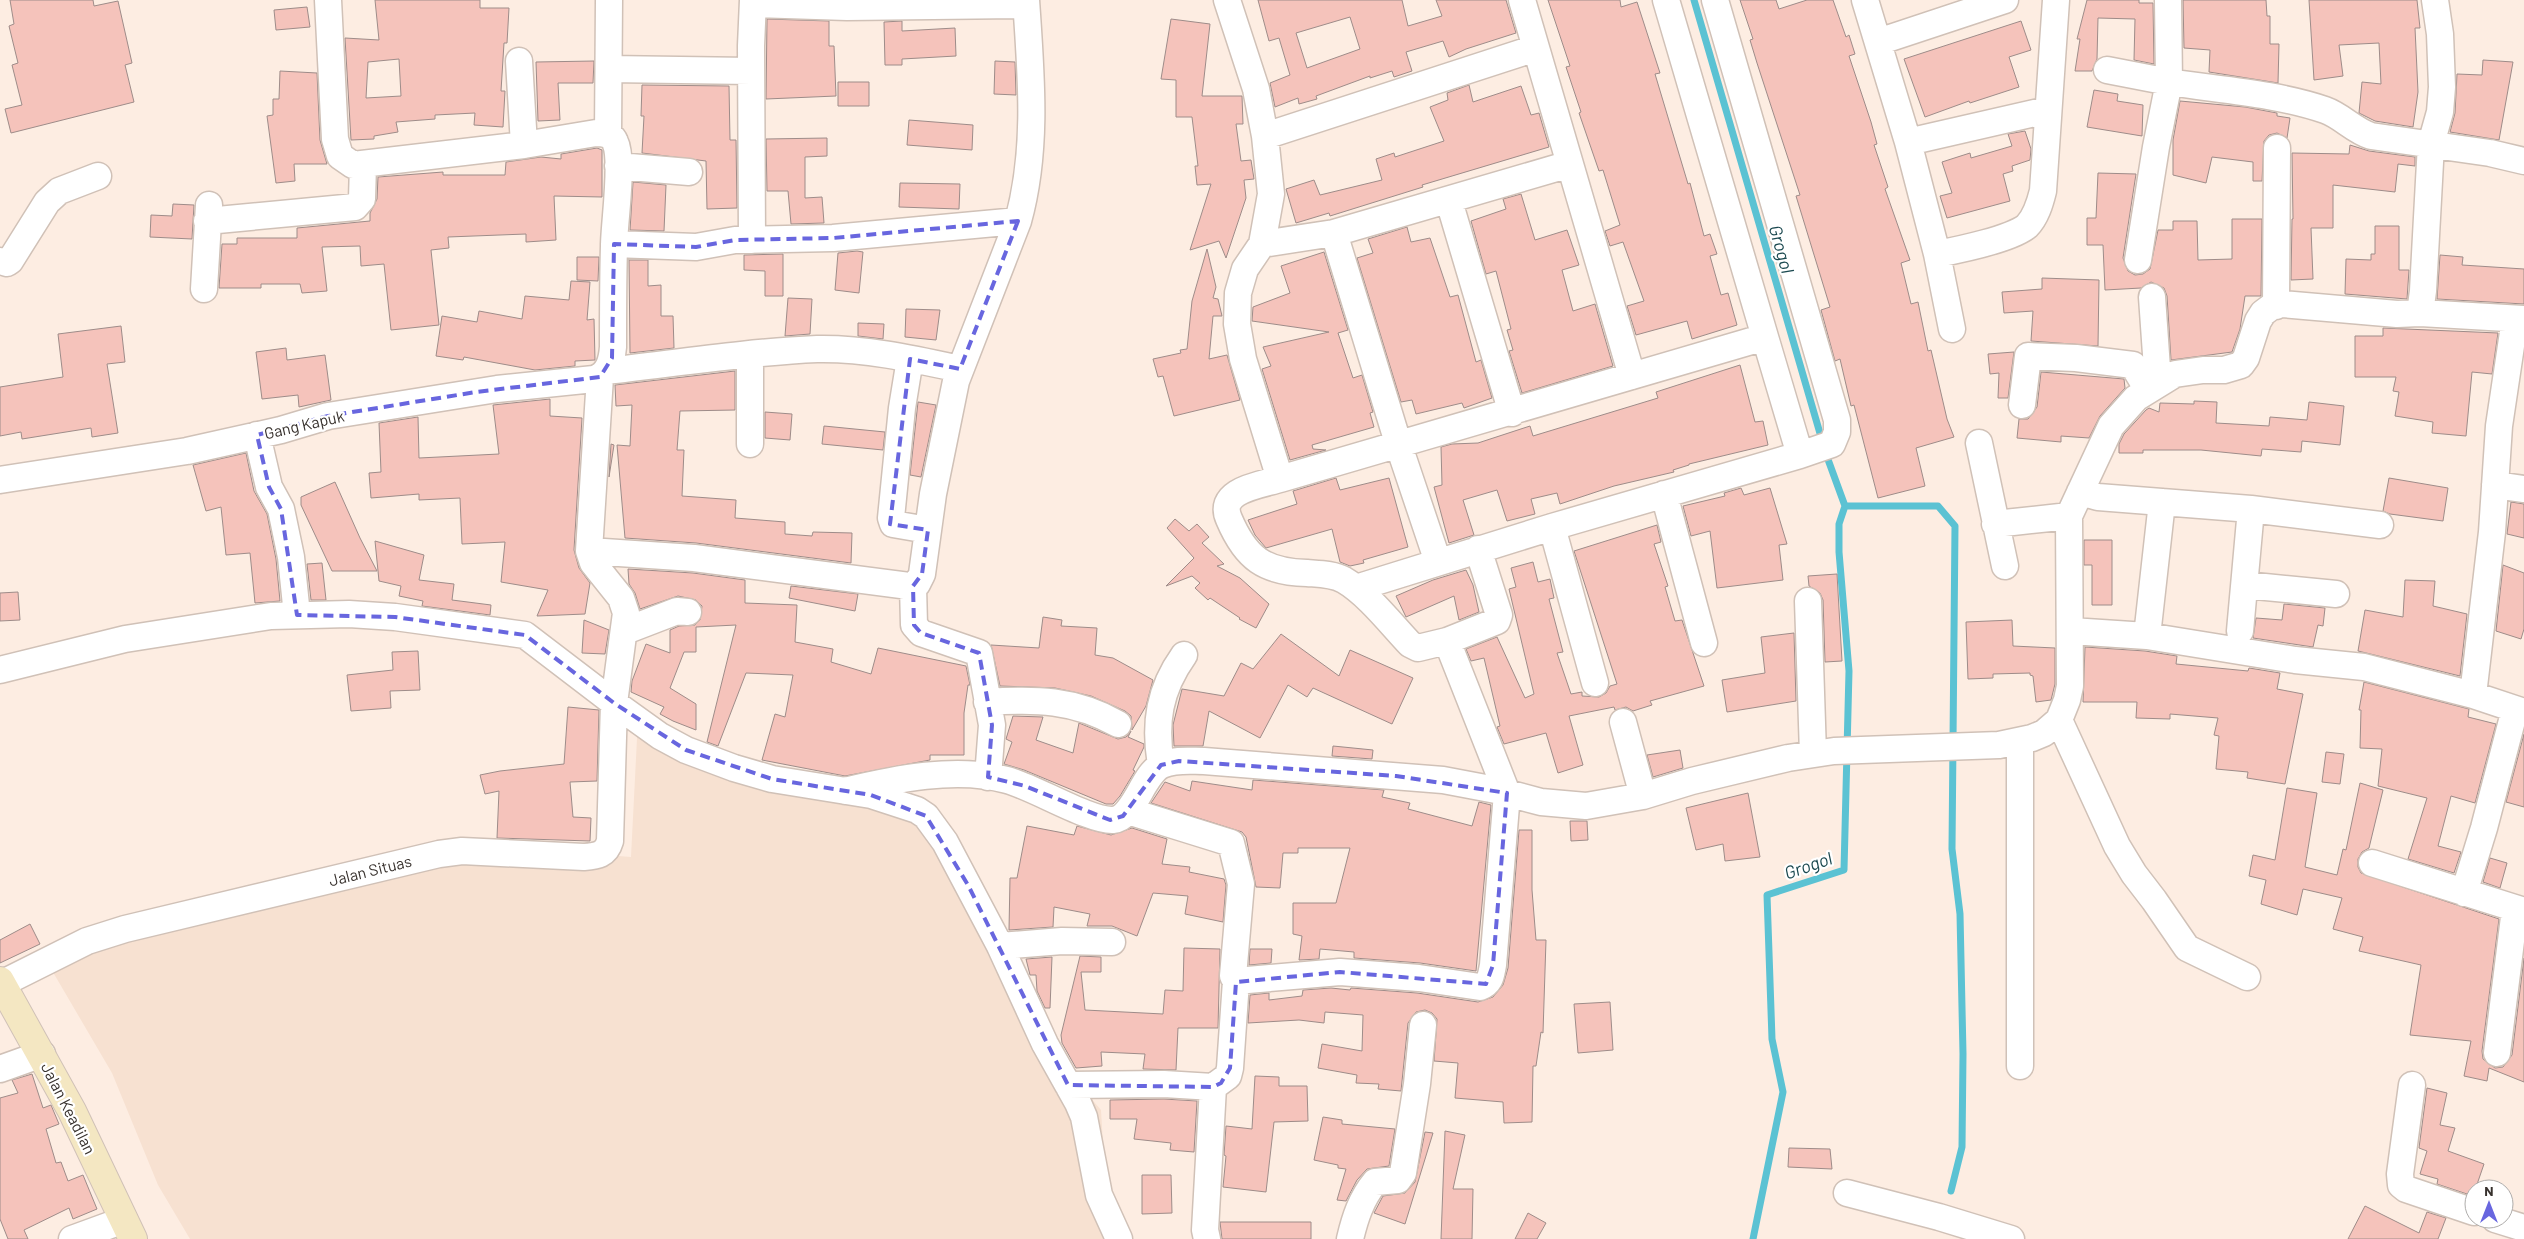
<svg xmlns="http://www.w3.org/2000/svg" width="2524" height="1239" font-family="Barlow,sans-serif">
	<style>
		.built { fill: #f7e1d1 }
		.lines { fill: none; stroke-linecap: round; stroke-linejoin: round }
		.stream { stroke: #5bc2d3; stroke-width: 7 }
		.building { fill: #f5c3bb; stroke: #9e8c89; fill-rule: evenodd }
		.minor-casing { stroke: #d0c1b7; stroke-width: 29 }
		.secondary-casing { stroke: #d0c1b7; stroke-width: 30 }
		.minor { stroke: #fff; stroke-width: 26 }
		.secondary { stroke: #f4e7c2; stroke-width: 28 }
		.marked { fill: none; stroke: #6866df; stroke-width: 4; stroke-dasharray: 10 6; stroke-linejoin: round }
		.labels { text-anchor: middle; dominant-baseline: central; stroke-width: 4.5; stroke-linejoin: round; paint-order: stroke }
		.street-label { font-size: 16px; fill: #37312d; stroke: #fff }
		.water-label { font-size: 18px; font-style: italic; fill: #1a484f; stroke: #fff }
	</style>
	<rect width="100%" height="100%" fill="#fdede2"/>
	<path class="built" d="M638,719L743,762L928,808L1059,1061L1101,1110L1105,1178L1128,1239H190L158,1185L112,1073L40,950L444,842L631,857Z"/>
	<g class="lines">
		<path class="stream" d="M1694,0L1826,454L1845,506H1938L1955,526L1952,849L1960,914L1963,1054L1962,1147L1951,1191
			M1753,1239L1783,1092L1772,1039L1767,895L1844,870L1849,671L1839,552V524L1845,506"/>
	</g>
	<path class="building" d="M10,0H93L94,6L118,1L132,63L125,65L134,102L11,133L5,109L22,105L12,65L18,63L9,26L14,24Z
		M375,0H480V8H509L507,43H504L501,91H505L503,127L474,125L475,113L435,115V119L396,122L398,132L374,136V139L351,140L345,38L379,40ZM399,59L401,96L366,98L368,62Z
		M1258,0H1402L1408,26L1442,16L1436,0H1506L1516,33L1466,49L1449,57L1443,41L1406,52L1412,71L1394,77L1392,71L1370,78V76L1316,96L1317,99L1299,104L1298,98L1275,107L1270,83L1290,75L1279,38L1269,41ZM1350,17L1360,49L1307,68L1296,33Z
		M1548,0H1620L1621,7L1637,2L1660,73L1655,74L1688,184L1690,183L1704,236L1710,234L1717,254L1710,256L1721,295L1728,293L1737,325L1692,339L1687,321L1636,335L1627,306L1644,301L1623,242L1610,246L1605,231L1620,225L1603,170L1599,171L1579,113L1581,112L1566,67L1570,66Z
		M1740,0H1776L1779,9L1807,0H1833L1846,37L1849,35L1855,54L1849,56L1871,122L1877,144L1874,145L1888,187L1885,189L1910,260L1901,263L1911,304L1918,302L1928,351L1931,350L1947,419L1954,437L1916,448L1925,486L1878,498L1854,405L1851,406L1840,359L1835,361L1821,310L1830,307L1796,196L1800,195L1757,63L1750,40L1753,39Z
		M2087,0H2139V3H2153L2154,64L2134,60L2135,19L2098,18L2097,59L2092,71H2075L2080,39H2077Z
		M2183,0H2266L2267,16H2270V44H2279L2278,83L2209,72L2210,50L2184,48Z
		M2309,0H2417L2420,28H2415L2418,92L2413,127L2375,121L2359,113L2362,82L2381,84L2379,43L2339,45L2343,76L2314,80Z
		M307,7L310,27L276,30L274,10Z
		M767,19L829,21V46H834L836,96L766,99Z
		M1171,19L1210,24L1202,96H1242L1243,124H1236L1241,161L1251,160L1254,179L1244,180L1246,198L1226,258L1219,241L1190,250L1211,184L1197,185L1195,166H1198L1192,117H1176V80L1161,79Z
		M902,21V31L955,28L956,56L902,59V65H885L884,22Z
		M2021,21L2031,50L2009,57L2019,87L1970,103L1969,101L1925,117L1904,59Z
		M2483,60L2513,62L2499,140L2450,132L2455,113L2457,74L2482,75Z
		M594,61L593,83H558L560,120L538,121L536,62Z
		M995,61L1015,62L1016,95L994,94Z
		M280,71L317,73L320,140L327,164H294L295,181L276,183L267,116L273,115V99H279Z
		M838,82H869V106H838Z
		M642,85L729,86L730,140H736L737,208L707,209L706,161L642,153L644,116H641Z
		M1469,85L1473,102L1521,86L1531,115L1539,113L1549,147L1422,185L1423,187L1330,216L1329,213L1296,223L1286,189L1314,180L1320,195L1382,180L1376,159L1394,153L1395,157L1444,141L1430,107L1448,100L1447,93Z
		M2094,90L2118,94L2117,101L2143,105L2142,136L2087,127Z
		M2180,101L2245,107L2277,113V116L2290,118L2287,138L2277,133L2269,135L2264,141L2262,181H2253V162L2212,157L2206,183L2173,175V140Z
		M909,120L973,125L972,150L907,145Z
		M2025,131L2031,149L2030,160L2012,166L2013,171L2003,174L2010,201L1947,218L1940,196L1952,193L1942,162L1970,153L1971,158L2012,146L2008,134Z
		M827,138V156L805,157V198L822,197L824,223L791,224L788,191H767L766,139Z
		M2350,145L2369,151L2415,157V166L2398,164L2395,192L2333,185V228H2311L2313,279L2291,280L2292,219H2293L2292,153L2349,154Z
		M597,148L602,150V197L554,196L556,240L526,242V234L448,237L449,248L431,250L439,325L391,330L384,264L361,266L360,246L322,247L327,291L302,293L300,284H261V288H219L222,244H237V238H297V228L370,221V213L377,199L378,177L443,172V175H505L506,162L541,157L561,159V154Z
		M2098,173L2136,174L2123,258L2128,271L2135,275L2143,274L2150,269L2158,230H2173V221H2197L2198,260L2232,259V219H2262L2261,296H2245L2240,329L2232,352L2171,360L2167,296L2164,288L2151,282L2141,288L2105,290L2103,245H2087V218H2096Z
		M633,182L666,185L664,231L630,230Z
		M900,183L960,184L959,209L899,207Z
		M1521,194L1535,240L1567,230L1579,265L1562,270L1573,311L1595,304L1613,366L1522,393L1509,351L1513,350L1507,330L1511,329L1496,271L1486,274L1471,221L1506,209L1503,199Z
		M173,204L194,205L192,239L150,237L151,215L172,216Z
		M2375,226H2399V270H2409L2407,299L2345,294L2346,259L2371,260V254H2375Z
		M1407,227L1411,242L1430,238L1450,297L1458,295L1476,362L1481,360L1492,398L1464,408L1462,403L1416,414L1412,400L1401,402L1357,258L1373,253L1368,239Z
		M1207,249L1216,287L1213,298L1218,299L1222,316H1213L1209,359L1227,355L1240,400L1174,416L1163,376L1158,377L1153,359L1181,353L1180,350L1187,349L1192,301Z
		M857,251L863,252L859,293L835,290L838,253Z
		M1324,252L1348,330L1338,333L1353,378L1362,375L1373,412L1370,413L1374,427L1312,445L1313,449L1326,450L1290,460L1262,369L1271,366L1263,347L1329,332L1252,321L1253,307L1290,293L1281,266Z
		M783,254V296H765V271L744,270V255Z
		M2440,255L2463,257L2462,265L2524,269V304L2437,299Z
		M577,257H599L598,281L577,280Z
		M629,260H648V286L661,285V316H673L674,348L630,353Z
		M2042,278L2099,280L2098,346L2031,341L2033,311L2004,313L2002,292L2042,289Z
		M571,281L590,282L587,320L594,319L595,360L575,361V366L535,370L464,357L463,360L436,356L442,316L477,322L479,311L522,319L525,296L569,300Z
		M788,298L812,299L810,334L785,336Z
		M906,309L940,310L936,340L905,337Z
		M858,323L884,324L883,339L858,336Z
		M121,326L125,362L107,364L118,433L92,437L91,428L22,439L21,432L0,436V387L63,377L58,334Z
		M2383,328L2498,333L2492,374L2472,372L2466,436L2432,433L2433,422L2395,416L2399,392L2393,391L2396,377H2355V336H2383Z
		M286,348L287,360L325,355L331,400L299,407L298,395L262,399L256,352Z
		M2014,352L2008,398H1998L1999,373L1990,374L1988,354Z
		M1740,365L1755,422L1763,421L1768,445L1689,464V465L1673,470L1674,472L1614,486L1560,504L1557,493L1531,499L1535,514L1507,521L1497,490L1463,500L1474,535L1449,543L1434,487L1442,485L1441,447L1452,444L1478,443L1530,426L1533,436L1658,398L1656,392Z
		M735,371V410L680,411L677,450H684L682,496L736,500L735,518L785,522V534L812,536L813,532L852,533L851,563L696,543L625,538L617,445L630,446L632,405L616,406L615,385Z
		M2041,372L2124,379L2125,388L2100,416L2089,438L2061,436V442L2017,438L2019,419H2028L2037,407Z
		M550,399V416L582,418L574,550L579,568L590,583L585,614L537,616L548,590L501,582L505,542L462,544L460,498L419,500V494L371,498L369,473L381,472L379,423L418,417L419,458L499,454L493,405Z
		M2194,401L2217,402L2216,423L2269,426L2270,417L2307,420L2309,402L2344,406L2340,445L2302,441L2301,452L2262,449L2261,456L2201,450H2143V453H2119V444L2124,434L2146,410L2149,408L2159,412L2160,403L2194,404Z
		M918,402L936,405L921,477L910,475Z
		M765,412L792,414L790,440L765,438Z
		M824,426L885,432L883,450L822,444Z
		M611,444L614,445L609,477Z
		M246,453L254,491L267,514L276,559L280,601L255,603L250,553L226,555L221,507L206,511L193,465Z
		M1336,478L1340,490L1389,478L1408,547L1363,560L1364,563L1350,566L1340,562L1332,529L1266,548L1255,535L1248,520L1297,504L1293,491Z
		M2389,478L2448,488L2443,521L2390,514L2383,511Z
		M335,482L360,538L377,571H332L301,505V497Z
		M1741,488L1744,495L1770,488L1787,544L1779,545L1783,580L1717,588L1710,531L1691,536L1683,506L1725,496L1724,493Z
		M2511,502L2524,504V538L2507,534Z
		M1175,519L1189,531L1197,524L1209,537L1202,543L1224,564L1217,566L1240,578L1269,604L1256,628L1239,619L1240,618L1210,598L1208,600L1195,588L1200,583L1192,576L1166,586L1194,558L1167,528Z
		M1657,525L1661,542L1654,544L1668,586L1665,587L1675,621L1682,620L1704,686L1650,701L1652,705L1633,711L1626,707L1615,710L1614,707L1569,716L1583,765L1558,773L1546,733L1504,744L1497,727L1500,726L1484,658L1471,661L1466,649L1497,637L1525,698L1534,694L1509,589L1516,587L1511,568L1533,562L1538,582L1550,579L1554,598L1549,599L1563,652L1557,653L1571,694L1582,692V696L1599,697L1606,693L1610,686L1617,684L1574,551Z
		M2084,540H2112V605H2092V565H2084Z
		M375,541L424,555L419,580L454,584L452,600L491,605L490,615L422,606L423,601L399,596L401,586L379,581Z
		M322,563L326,600H311L307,564Z
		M2503,565L2524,573V629L2521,639L2496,631Z
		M628,569L693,573L745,580V603L797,605L795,642L833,649L831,662L871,674L878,648L966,666L970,685H968L964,713V755H930V760L845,776L762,760L775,714L785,717L793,675L746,673L718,746L707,742L736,625L696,627V652H684L670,688L696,704V730L673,721L660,714L664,707L631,692L632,681L646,644L670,653V630L679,626L695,625L700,620L702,606L696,600L678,596L640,609L635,593L629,584Z
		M1466,570L1473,585L1479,612L1459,620L1454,596L1406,617L1396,596L1433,580Z
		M1837,574L1842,661L1825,662L1823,600L1820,593L1809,586L1808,576Z
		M2405,580L2435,581L2433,606L2467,614L2460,676L2358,651L2365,610L2403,617Z
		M791,586L858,594L855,611L789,598Z
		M18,592L20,620L0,621V593Z
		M2284,604L2325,608L2323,626L2318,625L2313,647L2253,638L2256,618L2282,620Z
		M1043,617L1062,620L1061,626L1097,628L1095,655L1113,658L1153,680L1146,706L1132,730L1131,716L1125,711L1091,696L1055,688L1000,686L991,645L1039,648Z
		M584,620L609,630L605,654L582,653Z
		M2012,620L2013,646L2055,648V684L2051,700L2036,702L2033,676L2030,675V673L1993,674V678L1968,679L1966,622Z
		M1794,633L1796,701L1727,712L1722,680L1765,673L1761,637Z
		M1281,634L1339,676L1350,650L1413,678L1392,724L1313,688L1307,697L1288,685L1260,738L1209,711L1203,746H1174L1173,725L1182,689L1224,696L1241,663L1253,669Z
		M2085,647L2145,651L2177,656L2176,664L2248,671L2249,668L2280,673L2277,689L2303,694L2285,784L2247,778L2248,772L2216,769L2219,736L2214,735L2218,718L2170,714V719L2136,718L2137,702H2083Z
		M418,651L420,690L390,691L391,708L351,711L347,675L393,670L392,652Z
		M2364,682L2469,709L2468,717L2496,724L2475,803L2451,796L2438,846L2461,852L2454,873L2408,859L2427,798L2378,786L2382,749L2360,748L2361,710H2359Z
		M568,707L599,710L597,781L570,782L573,817L591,818L590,841L497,838L499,791L485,794L480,775L500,771L564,764Z
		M1013,716L1043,717L1036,740L1073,753L1079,723L1118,739L1126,737L1131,731L1128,737L1144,744V747L1133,770L1135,771L1120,796L1113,804H1106L1024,770L1004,764L1012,742L1006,739Z
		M2524,734V807L2506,802Z
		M1333,746L1373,750L1372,759L1332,756Z
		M1680,750L1683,768L1653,777L1647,755Z
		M2326,752L2344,754L2340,784L2322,782Z
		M1253,780L1384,790L1382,797L1410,803L1408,809L1472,826L1479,802L1491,805L1476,971L1420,963L1354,958V952L1320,949L1319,959L1299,960L1302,936L1293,934V903H1336L1350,848H1298V853H1283L1280,888L1256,887L1246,837L1242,832L1151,803L1165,782L1190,791L1192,781L1252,790Z
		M2360,783L2383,790L2369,848L2362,852L2358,859V867L2361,873L2499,919L2482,1051L2483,1059L2495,1068L2503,1067L2512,1055L2524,958V1082L2489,1068L2487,1081L2464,1076L2471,1041L2410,1035L2421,965L2359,951L2363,937L2333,929L2342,898L2303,889L2297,915L2261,904L2266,880L2249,876L2253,855L2275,860L2287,788L2317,793L2305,867L2337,875L2343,849L2346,850Z
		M1748,793L1760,857L1725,861L1723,844L1696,850L1686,808Z
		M1570,821H1587L1588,840L1571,841Z
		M1027,826L1074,835L1077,826L1111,835L1132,828L1167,839L1162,864L1190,867L1189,872L1224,879L1226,885L1223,922L1185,914L1188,896L1153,893L1137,936L1112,926H1087L1090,914L1054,907L1053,927L1009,930L1010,878H1017Z
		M1519,830H1532V890L1536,940H1546L1543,1033L1541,1032L1536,1066H1533L1532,1122L1504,1123L1503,1102L1455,1098L1458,1063L1434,1061L1437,1019L1432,1013L1425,1010L1416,1012L1408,1023L1401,1091L1378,1089L1379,1084L1356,1083L1357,1075L1318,1068L1322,1044L1362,1051L1363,1015L1325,1012L1324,1023L1299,1020L1248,1023L1250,995L1269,993V1000L1302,996L1303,990L1331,988L1350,990L1351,988L1417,993L1478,1002L1493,997L1503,985L1508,968Z
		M2490,858L2507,863L2500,888L2483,882Z
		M30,924L40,944L0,963V940Z
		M1184,948L1220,949L1218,1028H1178L1176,1070L1143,1069L1145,1054L1101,1052L1102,1066L1076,1068L1062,1043L1061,1035L1080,956L1101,957V972H1081L1085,1010L1163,1014L1165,990L1183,991Z
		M1250,949H1272L1271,963L1249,965Z
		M1052,957L1050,1008H1045L1037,991L1036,975H1030L1026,959Z
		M1610,1002L1613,1050L1578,1053L1574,1004Z
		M32,1074L43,1108L51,1105L59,1124L46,1129L56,1163L61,1162L68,1181L83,1175L97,1209L73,1219L69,1208L24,1230L28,1239H8L0,1219V1098L18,1093L12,1080Z
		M1255,1076L1279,1077V1086H1307L1308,1121L1274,1122L1266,1192L1223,1187L1226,1156L1224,1155L1226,1126L1252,1129Z
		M2427,1088L2447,1093L2440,1125L2455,1128L2448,1151L2484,1164L2473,1196L2437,1184L2438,1179L2420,1174L2427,1151L2419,1148Z
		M1164,1099L1197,1101L1194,1152L1170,1150L1171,1143L1134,1139L1137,1119H1110V1100Z
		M1323,1117L1342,1120V1124L1395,1129L1389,1166L1367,1169L1357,1180L1346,1201L1337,1200L1346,1169L1338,1168V1165L1314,1160Z
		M1445,1131L1465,1135L1453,1189H1473L1472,1239H1441Z
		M1425,1132L1433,1133L1405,1224L1374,1213L1383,1196L1405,1193L1415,1182Z
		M1789,1148L1830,1149L1832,1169L1788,1167Z
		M1142,1175H1171L1172,1213L1142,1214Z
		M2365,1206L2419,1233L2427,1212L2446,1218L2438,1239H2348Z
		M1528,1213L1546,1223L1537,1239H1515Z
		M1220,1222H1311V1239H1222Z"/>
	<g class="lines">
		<g class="minor-casing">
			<path id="minor" d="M1227,0L1256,89L1265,136L1271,194L1262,244L1245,269L1238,293L1237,324L1243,359L1280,479
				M1522,0L1632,376
				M1715,0L1837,420V432L1832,444L1800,455L1765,337
				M1865,0L1908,142L1937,254C1958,250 2011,239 2027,226C2036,217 2040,203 2043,191L2056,0
				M2168,0L2169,82C2220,90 2275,93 2325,110C2342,116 2353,130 2371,136L2490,153L2524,161
				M753,4L847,7L1026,5
				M1878,42L2005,0
				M519,61L524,145
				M609,69L751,71
				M2107,70L2169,82L2156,147L2138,260
				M608,135L609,0
				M1265,136L1536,48
				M1908,142L2048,110
				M618,166L689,172
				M1449,201L1512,413
				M207,221L355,207L362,199L363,165
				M1334,233L1399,446L1438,562
				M752,240L751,46L753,0
				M614,244L696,247L735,240L833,238L1018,221
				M1262,244L1334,233L1570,164
				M1937,254L1952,329
				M0,261L7,263L10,261L47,202L59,191L98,176
				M204,289L209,205
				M2152,297L2158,383
				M2276,306L2277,148
				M2420,313L2524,319
				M750,355V444
				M910,359L902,408L891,518L893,524L928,530
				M606,371C677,363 747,352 817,349C865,348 914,359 960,369
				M2022,405L2028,356L2076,358L2133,365L2148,390
				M257,435L269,487L281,509L291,557L297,615
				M1979,443L2005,566
				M0,480L187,451L281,430L328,416L497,389L594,379C609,374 612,360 613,347C613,313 613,279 614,246C614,223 624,160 615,142C612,134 604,133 596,133L524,145L353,165L340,156L335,139L328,0
				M2495,485L2524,489
				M2080,492L2098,497L2251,509L2380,525
				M1664,494L1704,643
				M1995,524L2069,516
				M1552,527L1595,683
				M1478,549L1499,615L1497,621L1447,641L1418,648L1410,644C1391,624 1368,594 1344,580C1333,574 1320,574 1307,573C1265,572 1246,559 1229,519C1216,490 1261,485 1280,479L1765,337L1666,0
				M589,551L694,558L909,586L917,584L922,574L933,494L956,381L1018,221C1038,149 1031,74 1026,0
				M2245,585L2336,594
				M913,586L914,625L921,633L979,653L992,725L988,777
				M1356,588L1552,527L1800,455
				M1808,601L1813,754
				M625,631L677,611L688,612
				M2071,631L2147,636L2295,660L2364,667L2473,695L2524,712
				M2240,631L2251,509
				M2147,636L2162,502
				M0,670L125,639L271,616L349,614L395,617L525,635L614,703L660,736L686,750L734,768L772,779L871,795L917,810L926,816L945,842L1000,946L1045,1044L1078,1103L1084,1117L1099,1195L1119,1239
				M2473,695L2492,532L2499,426L2515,319
				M987,702C1035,699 1074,699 1118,724
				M2059,720L2117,846L2134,874L2154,900L2187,948L2247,977
				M1623,722L1643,796
				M2020,741V1066
				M1161,765C1154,723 1159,690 1184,655
				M845,791C894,779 957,766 1007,780C1034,787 1089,821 1113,820C1135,818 1142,774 1162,765C1175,759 1190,761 1204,761L1443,780L1496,790L1541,802L1586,806L1643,796L1692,781L1788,758L1834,751L1999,745L2032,738L2044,733L2059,720L2067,700L2070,686L2069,516L2111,426L2136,398L2175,374L2203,370H2224L2241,365L2246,358L2258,321L2263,313L2271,307L2282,304L2397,314L2420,313L2423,291L2431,144L2440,112L2442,87L2440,34L2435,0
				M1128,811L1231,843L1241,884L1233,976L1236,981L1340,972L1419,978L1480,987C1491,983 1491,975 1493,965L1507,793L1447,641
				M2372,863L2524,911
				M2464,893L2484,828L2515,709
				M1000,946L1062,941L1112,942
				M1,984L87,941L125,929L439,854L462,851L584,857C597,856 606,855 610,841L614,703L626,613L621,598L593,563L589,551L600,377
				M2497,1053L2515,909
				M0,1069L42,1054
				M1068,1085L1164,1084L1213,1087L1228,1076L1230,1068L1236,981
				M2412,1085L2400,1174L2401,1185L2406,1189L2474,1212
				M1847,1193L1939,1217L2011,1239
				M2495,1219L2524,1228
				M72,1239L124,1220
				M1207,1239L1205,1230L1213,1087
				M1350,1239C1355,1218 1361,1199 1375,1182L1398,1180L1403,1173L1417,1084L1423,1025"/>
		</g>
		<g class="secondary-casing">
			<path id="secondary" d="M0,981L72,1111L133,1239"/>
		</g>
		<use href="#minor" class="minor"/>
		<use href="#secondary" class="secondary"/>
	</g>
	<path class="marked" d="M1018,221L960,369L910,359L890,524L928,530L922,574L913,586L914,625L921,633L979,653L992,725L988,777L1025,786L1110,820L1123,816L1161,765L1179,761L1396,776L1507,793L1493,965L1486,984L1340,972L1236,982L1230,1068L1221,1083L1213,1087L1068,1085L968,885L926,816L871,795L772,779L686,750L614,703L525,635L395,617L297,615L281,509L269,487L257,435L328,416L476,392L600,377L612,358L614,244L696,247L735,240L833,238Z"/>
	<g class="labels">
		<g class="street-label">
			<text transform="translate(304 424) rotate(-13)">Gang Kapuk</text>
			<text transform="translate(370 870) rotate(-14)">Jalan Situas</text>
			<text transform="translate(69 1108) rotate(63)">Jalan Keadilan</text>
		</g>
		<g class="water-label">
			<text transform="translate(1782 249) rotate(74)">Grogol</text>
			<text transform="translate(1808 865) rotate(-19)">Grogol</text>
		</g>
	</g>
	<g transform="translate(2489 1204)"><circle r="24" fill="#ffffff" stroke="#afadab"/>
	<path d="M0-4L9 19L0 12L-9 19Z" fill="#6866df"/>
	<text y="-8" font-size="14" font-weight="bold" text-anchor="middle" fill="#37312d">N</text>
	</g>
</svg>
